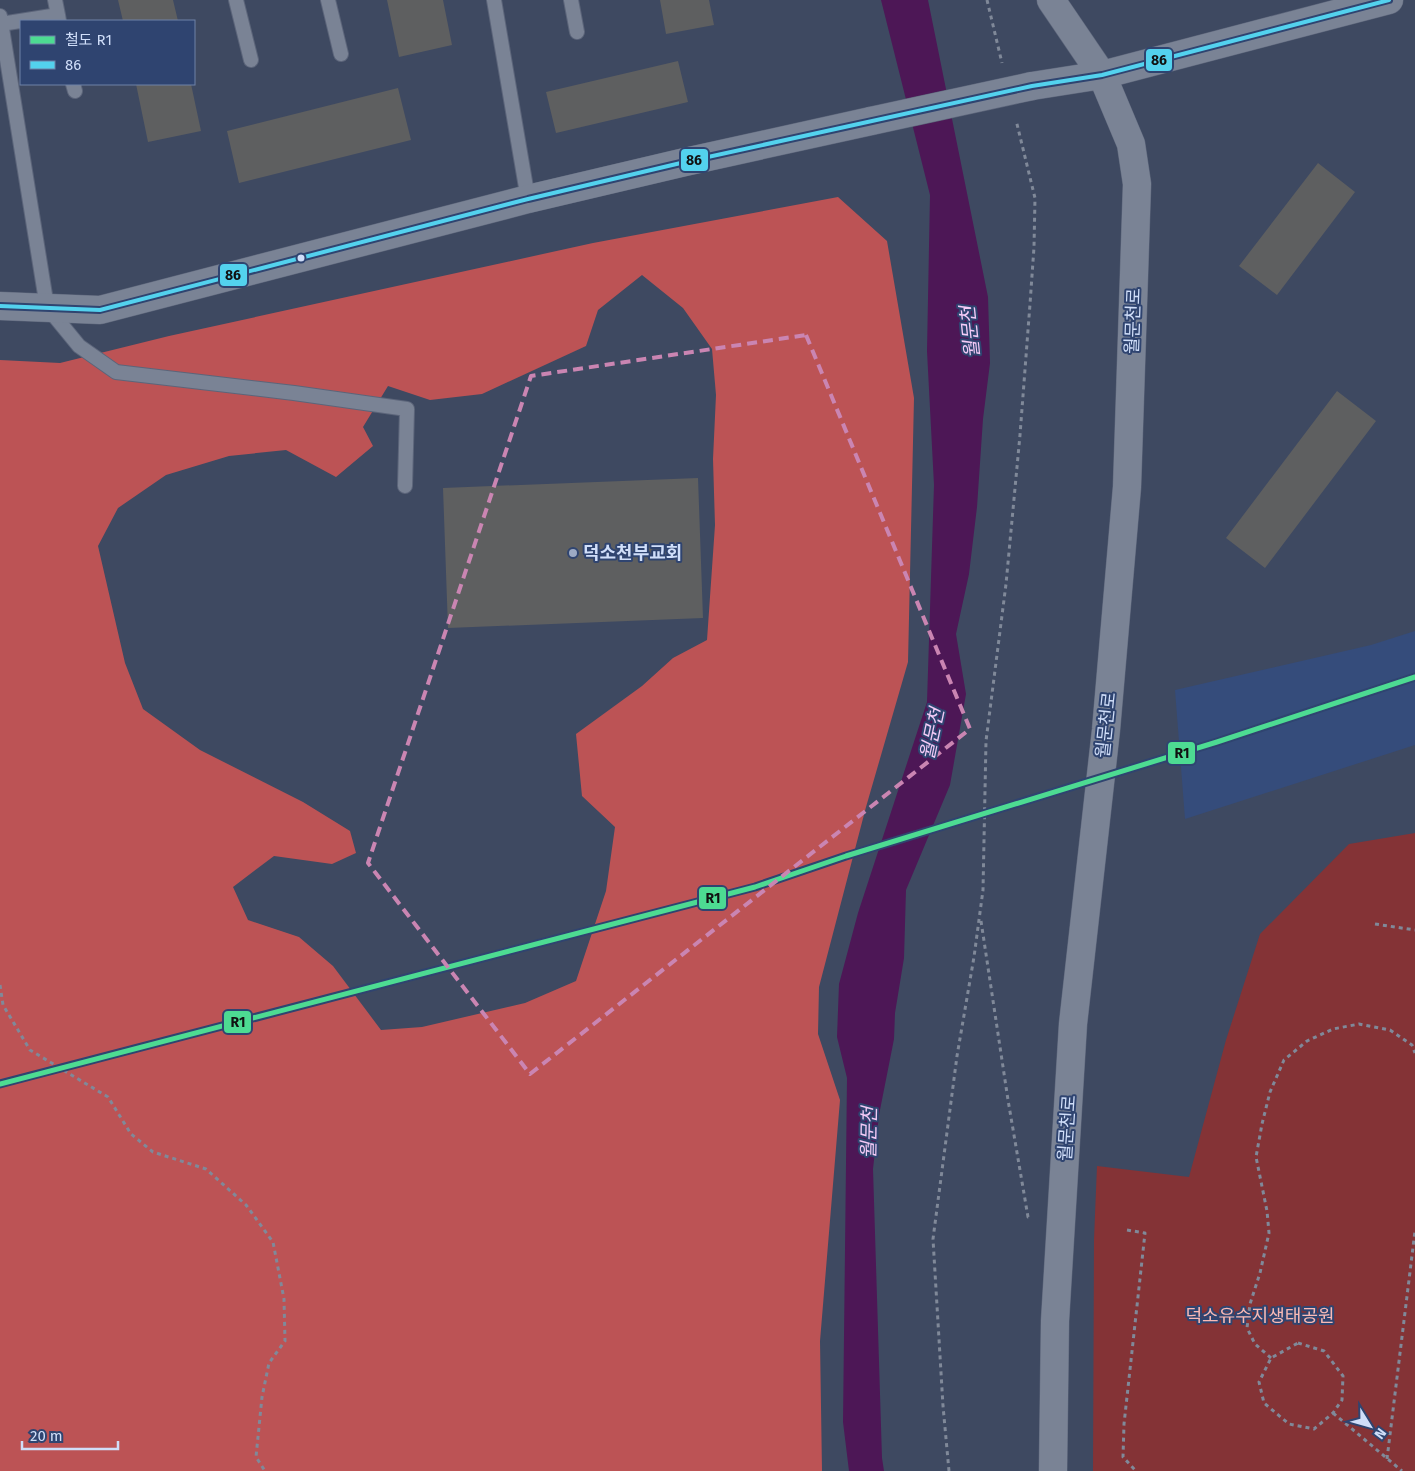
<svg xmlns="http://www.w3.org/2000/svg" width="1415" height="1471" font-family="'Fira Sans','Noto Sans KR',sans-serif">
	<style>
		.built { fill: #354c7b }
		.green { fill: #843336 }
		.forest { fill: #bc5355; fill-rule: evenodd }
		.water { fill: #4d1756 }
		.building { fill: #5e5f60 }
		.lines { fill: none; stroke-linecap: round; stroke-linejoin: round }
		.service-casing { stroke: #5c657a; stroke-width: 16 }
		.minor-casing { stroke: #5c657a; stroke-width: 29 }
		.path { stroke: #808999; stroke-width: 3; stroke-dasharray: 4 4; stroke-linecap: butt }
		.service { stroke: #7a8395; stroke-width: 14 }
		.minor { stroke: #7a8395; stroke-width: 28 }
		.minor-bridge-casing { stroke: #5c657a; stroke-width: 29; stroke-linecap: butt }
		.minor-bridge { stroke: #7a8395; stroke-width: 28 }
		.bus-1-casing { stroke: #2f4470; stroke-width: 8 }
		.bus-1 { stroke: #53d2ee; stroke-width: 4 }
		.rail-1-casing { stroke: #2f4470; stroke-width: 9 }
		.rail-1 { stroke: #4ddb92; stroke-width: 5 }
		.marked { fill: none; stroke: #ca85b2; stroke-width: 4; stroke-dasharray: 10 6; stroke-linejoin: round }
		.bus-dot { fill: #d0def9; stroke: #2f4470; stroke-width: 2 }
		.poi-dot { fill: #9daac4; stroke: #2f4470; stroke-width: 2 }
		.labels { text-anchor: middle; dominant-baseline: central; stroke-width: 4; stroke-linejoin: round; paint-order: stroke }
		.street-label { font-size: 18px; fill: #d0def9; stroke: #2f4470 }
		.poi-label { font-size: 18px; font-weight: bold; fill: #d0def9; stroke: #2f4470; text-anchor: start }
		.park-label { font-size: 18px; fill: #fabab5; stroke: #2f4470 }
		.water-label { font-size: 19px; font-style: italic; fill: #f4cbf7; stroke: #2f4470 }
		.line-badge { stroke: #2f4470; stroke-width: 2 }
		.pale-badge-label { font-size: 14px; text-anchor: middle; font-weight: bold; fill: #111 }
	</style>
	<rect width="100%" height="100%" fill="#3e4961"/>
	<path class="built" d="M1415,631V745L1185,819L1175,690L1371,645Z"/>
	<path class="green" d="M1415,833V1471H1093L1094,1239L1097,1166L1189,1177L1226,1040L1260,934L1349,844Z"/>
	<path class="forest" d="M838,197L887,241L914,398L908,662L866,807L819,987L818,1034L840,1100L820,1341L822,1471H0V360L60,363L169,336L593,243ZM642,275L683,308L712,349L716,395L713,459L715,525L707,640L673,658L642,686L576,734L582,796L615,827L606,891L576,981L525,1003L422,1027L381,1030L333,966L299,937L248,920L233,887L274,856L332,864L356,853L350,831L303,802L200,750L143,709L125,663L98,546L118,508L166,475L229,456L286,450L336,477L373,446L363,427L388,386L430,400L482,394L586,346L598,310Z"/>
	<path class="water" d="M881,0H928L988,297L990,363L983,419L977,507L969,574L956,634L966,694L950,785L906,890L904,958L895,1013L894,1039L879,1115L873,1169L882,1458L884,1471H849L843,1422L847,1078L837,1037L839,984L858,913L927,702L934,485L927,351L930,195Z"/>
	<path class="building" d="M118,0H173L178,21H123Z
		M387,0H443L452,45L399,57Z
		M660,0H709L714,25L666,34Z
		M678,61L688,102L556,133L546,92Z
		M136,84H191L201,131L148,142Z
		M398,88L411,140L239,183L227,131Z
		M1318,163L1355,192L1277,295L1239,266Z
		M1337,391L1376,421L1265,568L1226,538Z
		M698,478L703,618L448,628L443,488Z"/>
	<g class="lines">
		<g class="service-casing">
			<path id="service" d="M55,0L58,15
				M236,0L251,60
				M328,0L341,54
				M494,0L528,199
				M571,0L577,32
				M0,16L47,307L79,346L116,372L294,393L407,409L405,486
				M1,24L58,15L59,21
				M73,84L75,91"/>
		</g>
		<g class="minor-casing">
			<path id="minor" d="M1051,0L1102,75L1131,144L1137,184L1127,487L1106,730L1073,1024L1055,1321L1053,1471
				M1032,86L1102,75L1389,0
				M0,306L100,310L528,199L685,162L871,121"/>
		</g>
		<path class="path" d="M987,0L1002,63
			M981,921L1008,1100L1028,1217H1030
			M1375,924L1415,930
			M0,985L3,1005L30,1050L108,1097L131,1134L153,1152L206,1169L246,1205L273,1242L284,1299L285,1341L269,1363L262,1397L256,1457L265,1471
			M1127,1230L1145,1233L1124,1424L1123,1457L1136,1471
			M1298,1343L1324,1351L1343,1376L1342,1400L1333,1413L1314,1429L1289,1424L1264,1403L1259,1382L1271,1358Z
			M1271,1358L1255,1344L1247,1328L1250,1304L1260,1273L1269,1233L1267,1211L1256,1157L1262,1124L1270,1092L1284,1060L1307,1041L1333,1029L1359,1024L1390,1030L1412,1045L1415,1053
			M1333,1413L1402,1471
			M1387,1459L1415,1231
			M949,1471L943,1406L933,1239L957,1056L974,957L983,890L986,741L1006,584L1020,435L1030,304L1034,247L1035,198L1016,120"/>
		<use href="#service" class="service"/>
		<use href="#minor" class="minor"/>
		<g class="minor-bridge-casing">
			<path id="minor-bridge" d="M871,121L1032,86"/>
		</g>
		<use href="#minor-bridge" class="minor-bridge"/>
		<g class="bus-1-casing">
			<path id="bus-1" d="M0,306L100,310L528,199L685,162L1032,86L1102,75L1389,0"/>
		</g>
		<use href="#bus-1" class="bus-1"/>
		<g class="rail-1-casing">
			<path id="rail-1" d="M0,1084L755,887L846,856L1217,742L1415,677"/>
		</g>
		<use href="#rail-1" class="rail-1"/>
	</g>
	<path class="marked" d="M806,335L970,729L530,1074L368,863L531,376Z"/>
	<circle class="bus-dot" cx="301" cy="258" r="4.5"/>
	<circle class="poi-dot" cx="573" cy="553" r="5"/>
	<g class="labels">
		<g class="street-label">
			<text transform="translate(1133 321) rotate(-88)">월문천로</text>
			<text transform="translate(1106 725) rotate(-84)">월문천로</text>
			<text transform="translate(1067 1128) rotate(-86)">월문천로</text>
		</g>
		<g class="poi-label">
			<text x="583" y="553">덕소천부교회</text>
		</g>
		<g class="park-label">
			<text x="1260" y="1316">덕소유수지생태공원</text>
		</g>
		<g class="water-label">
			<text transform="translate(970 332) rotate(-96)">월문천</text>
			<text transform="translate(932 734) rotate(-78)">월문천</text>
			<text transform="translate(869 1133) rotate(-89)">월문천</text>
		</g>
	</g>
	<g class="line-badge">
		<rect x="1145" y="48" width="28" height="24" rx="5" fill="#53d2ee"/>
		<rect x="680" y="148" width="29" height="24" rx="5" fill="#53d2ee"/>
		<rect x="219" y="263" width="29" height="24" rx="5" fill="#53d2ee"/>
		<rect x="1167" y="741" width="29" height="24" rx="5" fill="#4ddb92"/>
		<rect x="698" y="886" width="29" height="24" rx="5" fill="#4ddb92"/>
		<rect x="223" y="1010" width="29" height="24" rx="5" fill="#4ddb92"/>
	</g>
	<g class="pale-badge-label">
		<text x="1159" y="65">86</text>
		<text x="694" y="165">86</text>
		<text x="233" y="280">86</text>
		<text x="1182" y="758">R1</text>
		<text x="713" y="903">R1</text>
		<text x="238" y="1027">R1</text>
	</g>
	<rect x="20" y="20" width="175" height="65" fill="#2f4470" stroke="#6f82a7"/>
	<rect x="30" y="36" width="25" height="8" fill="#4ddb92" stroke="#6f82a7"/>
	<text x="65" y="45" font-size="15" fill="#d0def9">철도 R1</text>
	<rect x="30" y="61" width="25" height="8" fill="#53d2ee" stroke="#6f82a7"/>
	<text x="65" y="70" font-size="15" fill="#d0def9">86</text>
	<g transform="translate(1370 1426) rotate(127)" stroke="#2f4470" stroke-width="4" paint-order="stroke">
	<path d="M0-4L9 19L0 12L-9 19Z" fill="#d0def9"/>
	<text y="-8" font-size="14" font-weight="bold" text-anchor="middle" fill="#d0def9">N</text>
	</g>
	<path d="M22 1441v8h96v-8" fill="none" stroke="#d0def9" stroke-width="2.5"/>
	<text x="30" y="1441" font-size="15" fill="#d0def9" stroke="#2f4470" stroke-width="4" paint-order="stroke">20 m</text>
</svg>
